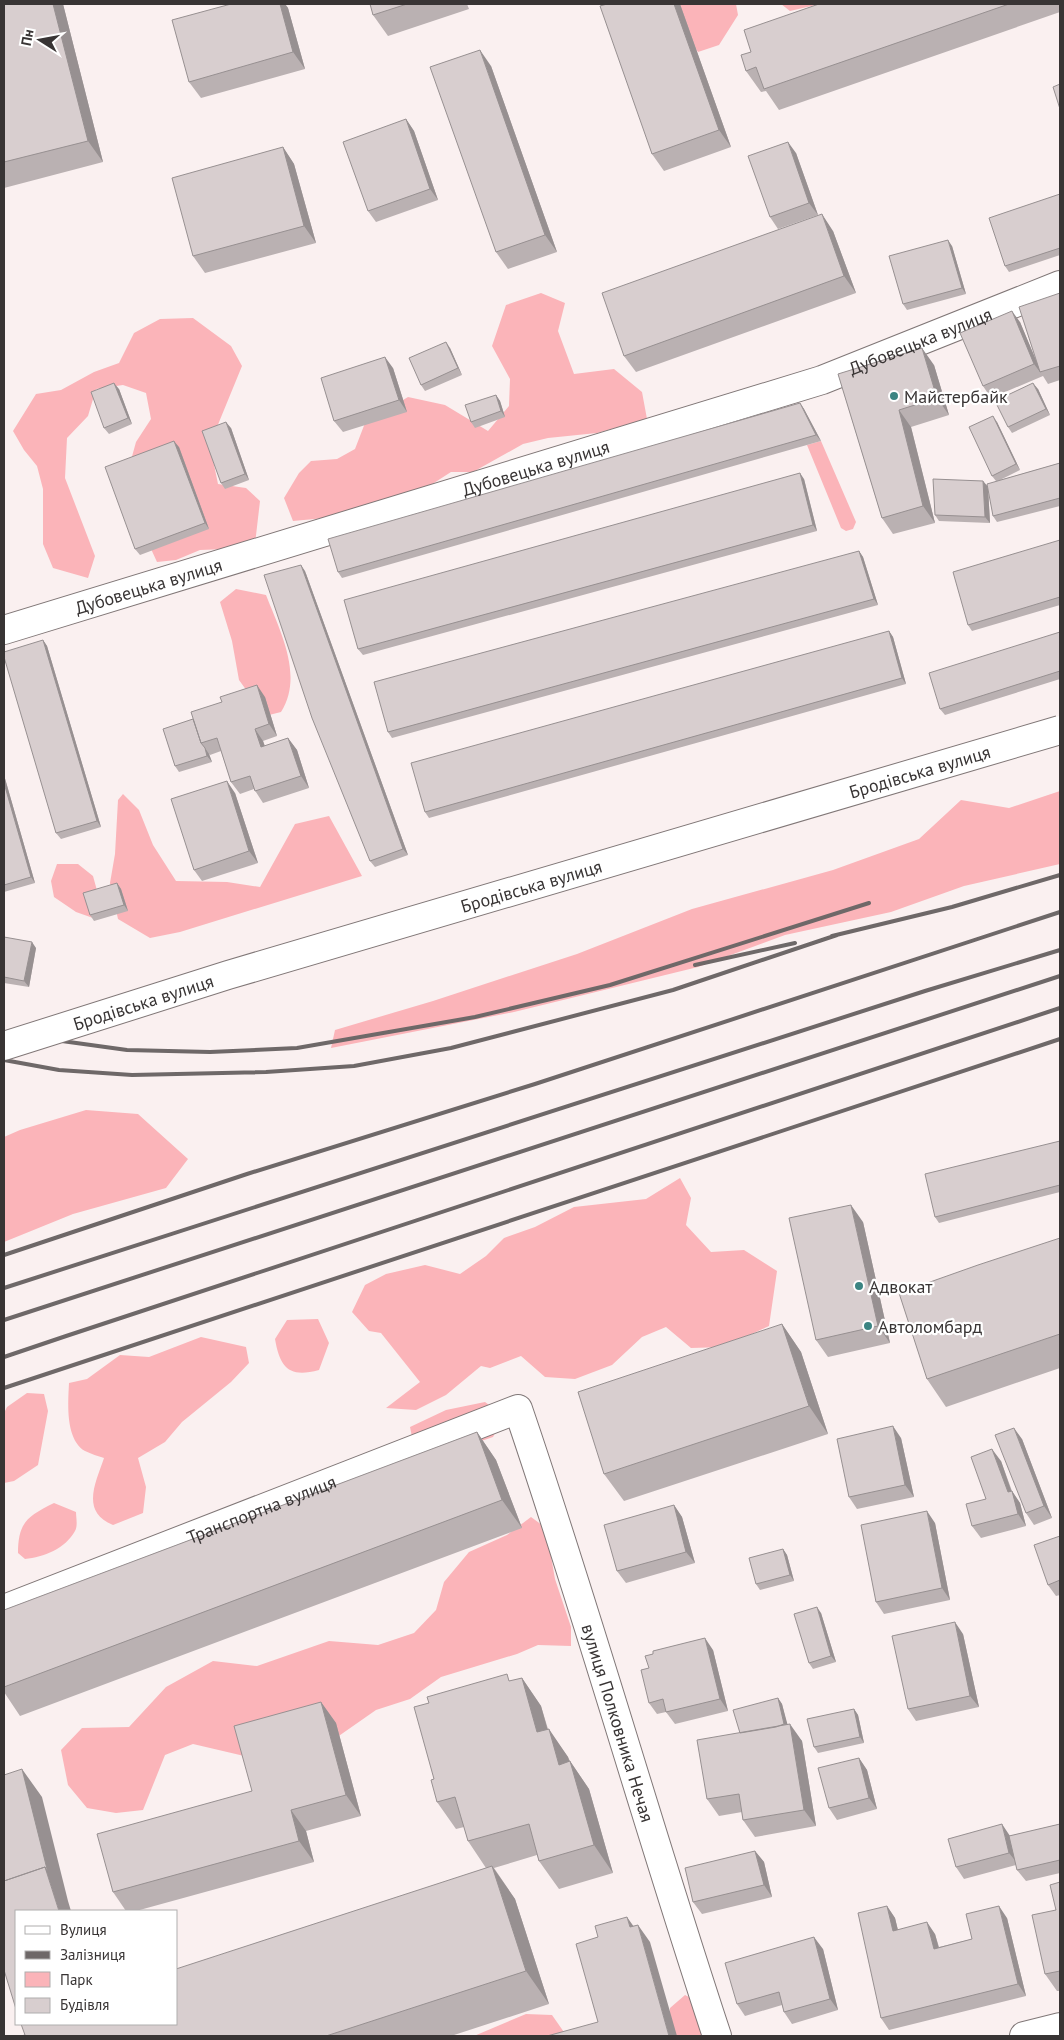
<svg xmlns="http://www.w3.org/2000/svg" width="1064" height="2040" font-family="'PT Sans',sans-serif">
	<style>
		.green { fill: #fbb4b9 }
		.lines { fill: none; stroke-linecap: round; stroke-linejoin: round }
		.minor-casing { stroke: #807777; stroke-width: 30 }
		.minor { stroke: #fff; stroke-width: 28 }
		.rail { stroke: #6e6868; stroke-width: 4 }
		.primary-bridge-casing { stroke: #807777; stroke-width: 30; stroke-linecap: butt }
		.primary-bridge { stroke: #fff; stroke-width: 28 }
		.wall { fill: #bab1b2 }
		.shaded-wall { fill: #979091 }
		.building { fill: #d8cecf; stroke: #979091 }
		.poi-dot { fill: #3b8482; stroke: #fff; stroke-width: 2 }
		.labels { text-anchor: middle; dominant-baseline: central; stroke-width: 4.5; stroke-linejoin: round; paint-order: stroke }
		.street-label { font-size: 18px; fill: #383434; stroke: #fff }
		.poi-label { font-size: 18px; fill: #383434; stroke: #fff; text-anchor: start }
	</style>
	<rect width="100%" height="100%" fill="#faf0f0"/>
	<path class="green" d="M675,4H736L738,15L719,45L698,52L681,28Z
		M781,4H820L790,11Z
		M541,293L565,303L558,331L574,374L614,369L642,392L647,419L597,433L548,438L523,444L473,472H451L409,499L336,517L293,521L284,498L299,473L311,461L337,459L355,449L365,423L408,397L445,405L488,431L509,406L510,379L492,346L506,305Z
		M193,318L231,346L242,366L217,427L212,455L218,484L246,488L260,501L255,544L226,549L200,550L176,560L157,562L146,538L128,471L136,442L151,419L146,393L123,385L96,389L88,416L67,438L65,478L95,556L88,578L53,568L43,544V489L37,466L24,450L13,431L36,394L61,390L94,372L119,363L134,333L160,319Z
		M821,441L856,522L853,529L846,531L841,528L807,445Z
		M236,589L266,595C280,631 304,676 281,712L265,716L239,680L232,641L220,602Z
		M1060,791V864L964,886L891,912L785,935L698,967L514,1012L331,1048L335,1030L433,1001L577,954L692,909L833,870L919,839L961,800L1009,808Z
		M123,794L139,810L153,845L176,881L227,882L260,887L295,824L329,816L362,876L180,932L150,938L118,919L110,883L115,854L118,800Z
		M57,864H78L93,876L101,905L93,918L76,912L54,897L51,881Z
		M86,1110L138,1114L188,1159L166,1188L73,1214L4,1242V1137L20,1130Z
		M680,1178L691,1198L686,1225L711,1252L744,1250L777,1271L769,1326L724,1347L691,1348L666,1327L642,1337L612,1365L575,1379L545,1377L521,1356L490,1368L481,1366L446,1395L416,1410L386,1408L420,1382L381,1333L369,1331L352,1312L365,1285L386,1274L425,1265L460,1274L486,1256L504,1238L535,1227L574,1207L646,1199Z
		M318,1319L329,1343L319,1370C289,1378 280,1368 275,1339L287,1320Z
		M201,1337L246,1347L249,1363L231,1382L182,1422L165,1442L138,1458L146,1487L143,1513L113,1525C80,1512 96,1482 104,1458C98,1456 91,1454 85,1451C65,1439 68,1403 69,1383L87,1379L120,1355L149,1357Z
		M27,1393L44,1394L48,1411L38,1465L14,1481L4,1483V1413L7,1407Z
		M485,1402L504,1416L493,1437L458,1449L413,1442L410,1427L446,1410Z
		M54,1503L76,1512C76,1517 78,1526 75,1531C65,1549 44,1557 25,1559L18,1553C18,1522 28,1516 54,1503Z
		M531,1517L546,1528L555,1579L571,1627V1646L538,1645L517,1654L441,1677L410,1699L376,1710L333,1740L261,1760L193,1744L165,1755L143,1810L116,1813L87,1808L68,1785L61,1750L82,1728L129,1727L166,1687L213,1661L257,1666L329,1641L378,1645L414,1633L436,1610L444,1582L469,1552L507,1535Z
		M685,1995L695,2000L715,2036H672L669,2029L670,2008Z
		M526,2014L552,2015L566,2035L474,2036Z"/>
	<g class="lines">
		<g class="minor-casing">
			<g id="minor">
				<path id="s1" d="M4,630L822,380L1060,285"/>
				<path id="s2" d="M4,1609L518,1409C589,1617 648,1828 717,2036"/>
				<path d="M1024,2036L1060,2027"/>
			</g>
		</g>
		<use href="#minor" class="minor"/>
		<path class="rail" d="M832,936L952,907L1060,875
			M695,965L795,943
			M4,1033L127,1050L210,1052L297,1048L475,1017L610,985L869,903
			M4,1060L59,1070L132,1075L266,1072L354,1066L451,1048L673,990L837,935
			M4,1255L247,1174L535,1084L1060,912
			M4,1288L925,991L1060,950
			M4,1320L1060,976
			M4,1357C355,1238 708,1125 1060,1008
			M4,1388L1060,1039"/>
		<g class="primary-bridge-casing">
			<g id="primary-bridge">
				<path id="s3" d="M4,1046L228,975L1060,730"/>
			</g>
		</g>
		<use href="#primary-bridge" class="primary-bridge"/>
	</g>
	<path class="wall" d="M4,4H63L103,162L4,188Z
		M231,4H285L288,8L305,69L201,98L189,82Z
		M370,4H467L469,9L388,36L373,15Z
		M607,4H680L731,147L664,171L652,154Z
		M819,4H1060V12L779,110L766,91L761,92L746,71L751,52Z
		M491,66L557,252L508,269L496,252Z
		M406,119L414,131L438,200L376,222L368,211Z
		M283,147L294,164L316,243L205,273L193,256Z
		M796,153L818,215L778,229L770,217Z
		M1060,194V255L1009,272L1005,266Z
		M833,231L856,293L636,372L624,356Z
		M952,246L966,294L907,310L903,304Z
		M1060,293V380L1048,384L1043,376L991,398L983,386L1020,322L1037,363Z
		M450,348L462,375L425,391L421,385Z
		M934,365L949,415L911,427L935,523L893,534L882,518L838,374Z
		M393,368L407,412L343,432L334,421Z
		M119,389L132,424L109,434L104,428Z
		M1038,389L1050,415L1012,433L1008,427Z
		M496,395L500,401L505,417L475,428L471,422Z
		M800,403L804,409L821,441L342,578L338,572Z
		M997,422L1020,470L1000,480L1060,463V506L997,522L993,516L996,481L992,476Z
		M231,428L249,480L225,489L221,483Z
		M179,447L209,529L140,555L135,549Z
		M804,479L817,531L363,655L358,649Z
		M983,481L988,487L990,523L939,521L935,515Z
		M1060,540V605L972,631L968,625Z
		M859,551L863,557L878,605L392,738L388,732Z
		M305,571L408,855L375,867L370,861Z
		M889,631L893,637L906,684L429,818L425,812Z
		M1060,632V679L945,715L940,709Z
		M43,640L47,646L101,827L61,839L56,833Z
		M265,697L277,736L263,741L265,746L288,738L297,750L309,788L263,803L254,789L240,794L231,782L221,751L210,755L209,754L212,762L179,772L175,766L163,729Z
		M4,775L35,883L4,892Z
		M235,793L258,863L202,881L194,870Z
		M117,883L121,889L128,911L94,921L90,915Z
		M4,937L36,948L29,987L4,983Z
		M1060,1141V1192L939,1223L935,1217Z
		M863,1222L890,1343L828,1357L816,1340Z
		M1060,1238V1368L946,1407L927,1379Z
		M782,1324L801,1352L828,1434L624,1501L604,1474Z
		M477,1432L496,1460L522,1528L20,1716L4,1692V1610Z
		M901,1438L914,1497L857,1509L849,1497Z
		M1022,1439L1052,1518L1034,1525L1026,1513Z
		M1001,1461L1012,1491L1020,1503L1026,1526L981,1538L972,1526L986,1499Z
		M674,1505L682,1517L695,1563L626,1583L617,1571Z
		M935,1523L950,1600L884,1614L876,1602Z
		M1060,1536V1595L1056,1596L1048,1585Z
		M783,1549L787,1555L794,1581L760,1590L756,1584Z
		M821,1613L836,1662L813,1669L809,1663Z
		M963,1634L979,1707L916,1721L908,1709Z
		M713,1650L728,1711L675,1724L666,1712L657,1714L649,1703Z
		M522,1678L541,1706L548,1729L568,1757L570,1761L589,1789L613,1873L559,1889L539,1861L537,1855L494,1868L515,1899L549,2004L451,2036H21L486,1868L468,1841L464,1827L456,1829L437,1802L434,1779L511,1681Z
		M778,1698L782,1704L787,1725L802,1741L816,1826L755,1837L743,1820L742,1812L719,1816L707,1799L740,1733Z
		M321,1702L336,1723L361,1816L306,1831L314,1862L136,1911H126L113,1892L252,1791Z
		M854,1709L858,1715L864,1743L818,1753L814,1747Z
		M859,1758L867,1770L877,1809L837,1820L829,1808Z
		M1060,1824V1873L1026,1881L1017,1870L1016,1865L964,1879L956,1867L1010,1836Z
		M755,1851L764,1862L772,1897L702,1914L693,1902Z
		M1060,1882V1991H1057L1045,1974Z
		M887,1906L895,1918L898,1930L935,1934L939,1947L972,1939L1007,1918L1026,1996L889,2030L881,2018Z
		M823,1949L838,2010L792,2024L784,2012L782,2005L745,2016L737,2004Z"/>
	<path class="shaded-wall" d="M53,4H63L103,162L88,141Z
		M280,4H285L288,8L305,69L293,52Z
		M674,4H680L731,147L719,130Z
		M480,50L491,66L557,252L545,235Z
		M406,119L414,131L438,200L430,189Z
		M788,142L796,153L818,215L809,203Z
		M283,147L294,164L316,243L304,226Z
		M822,214L833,231L856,293L844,276Z
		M948,240L952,246L966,294L962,288Z
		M1012,311L1020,322L1041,372H1040L1034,364Z
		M446,342L450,348L462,375L458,368Z
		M922,348L934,365L949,415L937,398Z
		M385,357L393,368L407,412L399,400Z
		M114,383L119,389L132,424L128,418Z
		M1033,383L1038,389L1050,415L1046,409Z
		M496,395L500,401L505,417L501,411Z
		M800,403L804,409L821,441L816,435Z
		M899,410L911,427L935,523L923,506Z
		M993,416L997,422L1020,470L1016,464Z
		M226,422L231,428L249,480L245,474Z
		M174,441L179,447L209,529L205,523Z
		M800,473L804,479L817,531L813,525Z
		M983,481L988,487L990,523L985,517Z
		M859,551L863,557L878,605L874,599Z
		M301,565L305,571L408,855L403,849Z
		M889,631L893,637L906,684L902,678Z
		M43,640L47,646L101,827L97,821Z
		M257,685L265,697L277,736L269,724Z
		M255,729L263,741L269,759L261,747Z
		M288,738L297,750L309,788L301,776Z
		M205,748L209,754L212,762L207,756Z
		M4,775L35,883L31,877L4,783Z
		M227,781L235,793L258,863L249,851Z
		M117,883L121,889L128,911L124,905Z
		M32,942L36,948L29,987L24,981Z
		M851,1205L863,1222L890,1343L878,1326Z
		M782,1324L801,1352L828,1434L809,1406Z
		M893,1426L901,1438L914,1497L905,1485Z
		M1014,1428L1022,1439L1052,1518L1044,1506Z
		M477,1432L496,1460L522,1528L502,1500Z
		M992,1449L1001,1461L1013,1496L1012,1491L1020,1503L1026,1526L1018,1514L1008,1492Z
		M674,1505L682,1517L695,1563L686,1552Z
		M927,1511L935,1523L950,1600L942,1588Z
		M783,1549L787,1555L794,1581L790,1575Z
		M817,1607L821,1613L836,1662L831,1656Z
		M955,1622L963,1634L979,1707L970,1696Z
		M705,1638L713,1650L728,1711L720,1699Z
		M522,1678L541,1706L556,1760L537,1732Z
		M778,1698L782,1704L789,1730L784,1724Z
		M321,1702L336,1723L361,1816L346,1795Z
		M854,1709L858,1715L864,1743L860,1737Z
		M790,1724L802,1741L816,1826L804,1810Z
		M549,1729L568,1757L577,1785L570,1761L589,1789L613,1873L594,1845L559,1765Z
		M859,1758L867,1770L877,1809L869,1798Z
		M22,1769L42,1797L68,1901L71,1911H59L45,1867Z
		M291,1810L306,1831L314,1862L299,1841Z
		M1002,1824L1010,1836L1018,1864L1009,1853Z
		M755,1851L764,1862L772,1897L764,1885Z
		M492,1866L515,1899L549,2004L526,1971Z
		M887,1906L895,1918L901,1943L893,1931Z
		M999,1906L1007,1918L1026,1996L1018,1984Z
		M627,1917L639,1934L630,1927Z
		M927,1922L935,1934L942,1960L934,1949Z
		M638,1925L650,1942L677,2036H669Z
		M814,1937L823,1949L838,2010L830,1999Z"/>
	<path class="building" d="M4,4H53L88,141L4,162Z
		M231,4H280L293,52L189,82L172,20Z
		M370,4H407L373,15Z
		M607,4H674L719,130L652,154L600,6Z
		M819,4H1009L764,89L756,67L746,71L741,55L751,52L744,30Z
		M480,50L545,235L496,252L430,67Z
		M1060,84V109L1053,87Z
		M406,119L430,189L368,211L343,142Z
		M788,142L809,203L770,217L748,156Z
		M283,147L304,226L193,256L172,178Z
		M1060,194V248L1005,266L989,218Z
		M822,214L844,276L624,356L602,293Z
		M948,240L962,288L903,304L889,256Z
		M1060,293V366L1040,372L1019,307Z
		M1012,311L1034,364L983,386L960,333Z
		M446,342L458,368L421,385L409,358Z
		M922,348L937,398L899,410L923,506L882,518L838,374Z
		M385,357L399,400L334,421L321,378Z
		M114,383L128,418L104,428L91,392Z
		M1033,383L1046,409L1008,427L995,401Z
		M496,395L501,411L471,422L465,405Z
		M800,403L816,435L338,572L328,539Z
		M993,416L1016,464L992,476L969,427Z
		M226,422L245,474L221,483L202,431Z
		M174,441L205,523L135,549L105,467Z
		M1060,463V498L993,516L987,484Z
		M800,473L813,525L358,649L344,600Z
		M933,479L983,481L985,517L935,515Z
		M1060,540V597L968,625L953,572Z
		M859,551L874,599L388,732L374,682Z
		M301,565L403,849L370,861L312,718L264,575Z
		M889,631L902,678L425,812L411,763Z
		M1060,632V671L940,709L929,673Z
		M43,640L97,821L56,833L4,657V652Z
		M257,685L269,724L255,729L261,747L288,738L301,776L255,791L250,776L231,782L217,738L201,743L191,712L222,702L220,697Z
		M193,719L201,743L205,748L207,756L175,766L163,729Z
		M227,781L249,851L194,870L171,799Z
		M4,783L31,877L4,885Z
		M117,883L124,905L90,915L83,893Z
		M4,937L32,942L24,981L4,977Z
		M1060,1141V1185L935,1217L925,1174Z
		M851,1205L878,1326L816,1340L789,1218Z
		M1060,1238V1334L927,1379L899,1293L978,1265Z
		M782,1324L809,1406L604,1474L578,1392Z
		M893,1426L905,1485L849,1497L837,1439Z
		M1014,1428L1044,1506L1026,1513L995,1435Z
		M477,1432L502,1500L4,1687V1610Z
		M992,1449L1008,1492L1012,1491L1018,1514L972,1526L966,1504L986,1499L971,1457Z
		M674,1505L686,1552L617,1571L604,1525Z
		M927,1511L942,1588L876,1602L861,1525Z
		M1060,1536V1580L1048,1585L1034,1545Z
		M783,1549L790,1575L756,1584L749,1558Z
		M817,1607L831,1656L809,1663L794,1614Z
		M955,1622L970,1696L908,1709L892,1636Z
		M705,1638L720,1699L666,1712L663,1699L649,1703L641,1670L649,1668L645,1656L653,1654V1651Z
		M507,1674L509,1681L522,1678L537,1732L549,1729L559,1765L570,1761L594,1845L539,1861L529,1824L468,1841L455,1797L437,1802L431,1780L434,1779L414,1707L429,1703L427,1697Z
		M778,1698L784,1724L776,1727L740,1733L733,1710Z
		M321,1702L346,1795L291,1810L299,1841L113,1892L97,1834L252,1791L234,1726Z
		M854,1709L860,1737L814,1747L807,1719Z
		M790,1724L804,1810L743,1820L739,1794L707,1799L697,1740Z
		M859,1758L869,1798L829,1808L818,1768Z
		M22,1769L48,1873L45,1867L4,1881V1775Z
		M1002,1824L1009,1853L956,1867L948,1839Z
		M1060,1824V1860L1017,1870L1009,1836Z
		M755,1851L764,1885L693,1902L685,1868Z
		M492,1866L526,1971L326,2036H21L25,2035L21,2024H176V1969Z
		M45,1867L59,1911H16V2009L4,1970V1881Z
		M1060,1882V1971L1045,1974L1032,1915L1056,1910L1050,1885Z
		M887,1906L893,1931L927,1922L934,1949L972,1939L966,1914L999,1906L1018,1984L881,2018L858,1913Z
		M627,1917L630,1927L638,1925L669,2036H547L598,2022L576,1944L598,1937L595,1926Z
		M814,1937L830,1999L784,2012L779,1992L737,2004L725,1963Z"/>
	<g class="poi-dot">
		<circle cx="894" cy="396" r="5"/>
		<circle cx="859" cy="1286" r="5"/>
		<circle cx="868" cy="1326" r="5"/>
	</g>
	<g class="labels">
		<g class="street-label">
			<text stroke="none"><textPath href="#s1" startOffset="961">Дубовецька вулиця</textPath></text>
			<text stroke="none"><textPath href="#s1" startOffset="556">Дубовецька вулиця</textPath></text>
			<text stroke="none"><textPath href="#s1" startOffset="151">Дубовецька вулиця</textPath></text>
			<text stroke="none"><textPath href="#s3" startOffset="956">Бродівська вулиця</textPath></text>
			<text stroke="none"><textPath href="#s3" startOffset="551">Бродівська вулиця</textPath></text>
			<text stroke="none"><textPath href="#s3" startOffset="146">Бродівська вулиця</textPath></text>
			<text stroke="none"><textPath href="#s2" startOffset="276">Транспортна вулиця</textPath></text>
			<text stroke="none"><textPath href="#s2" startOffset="881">вулиця Полковника Нечая</textPath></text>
		</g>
		<g class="poi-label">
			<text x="904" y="396">Майстербайк</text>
			<text x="869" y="1286">Адвокат</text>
			<text x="878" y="1326">Автоломбард</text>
		</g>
	</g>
	<rect width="1064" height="2040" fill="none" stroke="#383434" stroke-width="10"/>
	<rect x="15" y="1910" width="162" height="115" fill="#ffffff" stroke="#afaeae"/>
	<rect x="25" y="1926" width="25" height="8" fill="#ffffff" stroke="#afaeae"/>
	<text x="60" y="1935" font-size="15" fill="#383434">Вулиця</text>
	<rect x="25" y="1951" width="25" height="8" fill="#6e6868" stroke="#afaeae"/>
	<text x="60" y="1960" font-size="15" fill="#383434">Залізниця</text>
	<rect x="25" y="1972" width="25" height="15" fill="#fbb4b9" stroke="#afaeae"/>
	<text x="60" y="1985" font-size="15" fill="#383434">Парк</text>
	<rect x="25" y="1998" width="25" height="15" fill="#d8cecf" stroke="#afaeae"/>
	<text x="60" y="2010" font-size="15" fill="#383434">Будівля</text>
	<g transform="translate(40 40) rotate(281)" stroke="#ffffff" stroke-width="4" paint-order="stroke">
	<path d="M0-4L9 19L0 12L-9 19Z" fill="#383434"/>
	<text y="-8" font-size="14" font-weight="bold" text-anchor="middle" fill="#383434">Пн</text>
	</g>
</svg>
